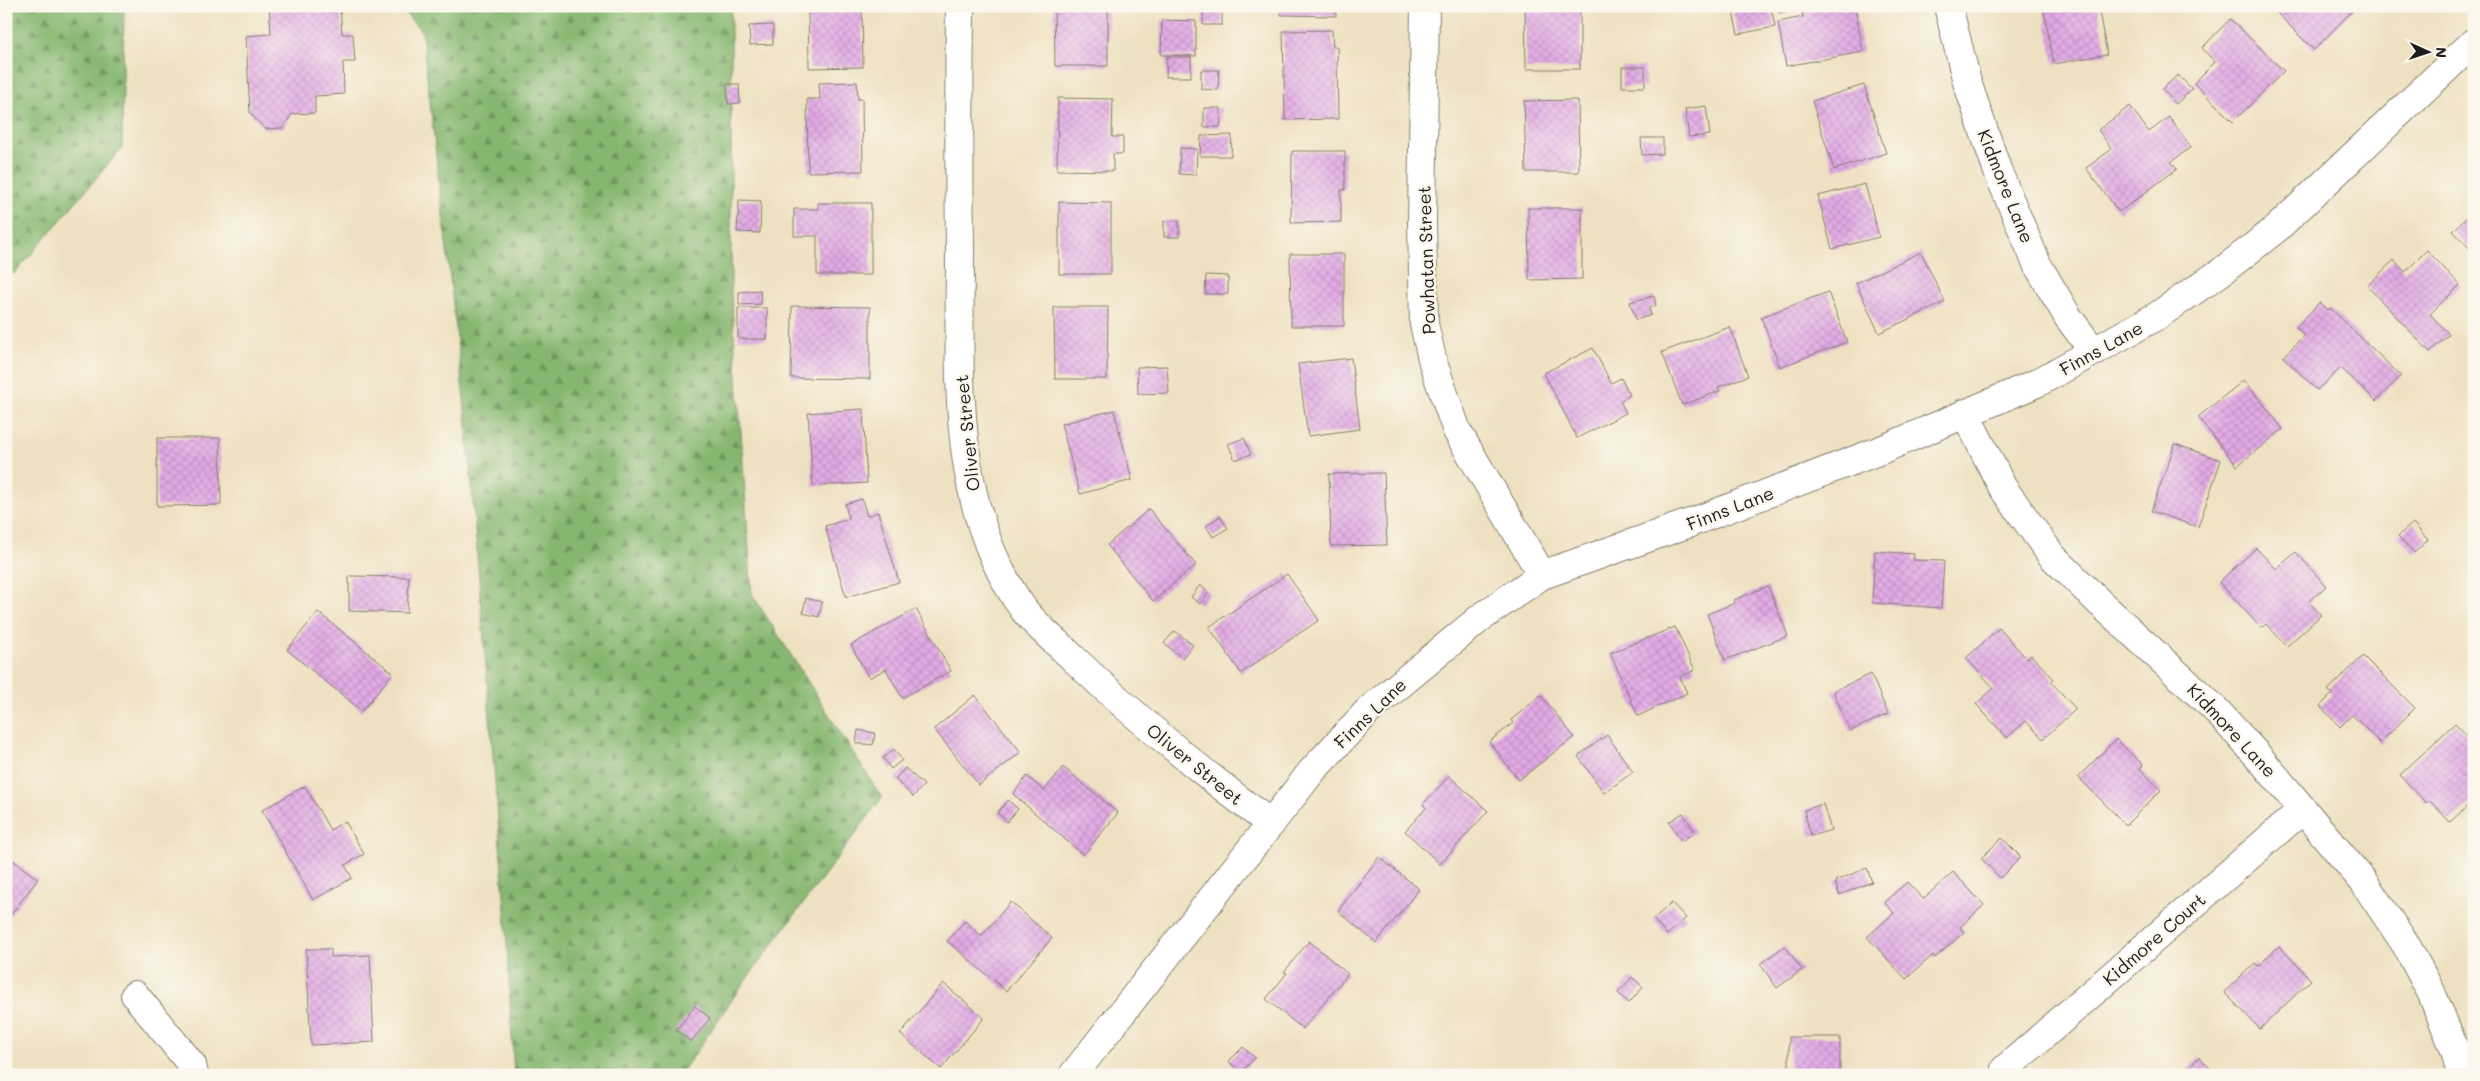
<svg xmlns="http://www.w3.org/2000/svg" width="2480" height="1081" font-family="Mali,sans-serif">
	<style>
		.forest { fill: url(#forest-firs); stroke: #516a46 }
		.building { fill: url(#building-cross-hatch) }
		.lines { fill: none; stroke-linecap: round; stroke-linejoin: round }
		.minor-casing { stroke: #857e6e; stroke-width: 30 }
		.minor { stroke: #fff; stroke-width: 28 }
		.labels { text-anchor: middle; dominant-baseline: central; stroke-width: 5; stroke-linejoin: round; paint-order: stroke }
		.street-label { font-size: 18px; fill: #1c1c1c; stroke: #fbf7ec }
	</style>
	<defs>
		<pattern id="forest-firs" width="22" height="20" patternUnits="userSpaceOnUse" patternTransform="scale(1.25)"><rect width="22" height="20" fill="#86b770"/><path d="M5 1l3.5 6h-7zM16 11l3.5 6h-7z" fill="#6d945b"/></pattern>
		<pattern id="building-cross-hatch" width="8" height="8" patternUnits="userSpaceOnUse" patternTransform="scale(1.25)"><rect width="8" height="8" fill="#e2aae5"/><path d="M0 0l8 8M0 8l8-8" fill="none" stroke="#c192c4"/></pattern>
	</defs>
	<rect width="100%" height="100%" fill="#fbf7ec"/>
	<filter id="ink" filterUnits="userSpaceOnUse"><feTurbulence type="fractalNoise" baseFrequency=".02" numOctaves="2"/><feDisplacementMap in="SourceGraphic" scale="10" xChannelSelector="R" yChannelSelector="G"/><feConvolveMatrix kernelMatrix="1 2 1 2 8 2 1 2 1" color-interpolation-filters="sRGB"/></filter>
	<filter id="wash" filterUnits="userSpaceOnUse"><feTurbulence type="fractalNoise" baseFrequency=".0096" numOctaves="4" result="noise"/><feDisplacementMap in="SourceGraphic" scale="20" xChannelSelector="R" yChannelSelector="G"/><feGaussianBlur stdDeviation="1.12" result="paint"/><feColorMatrix in="noise" values="0 0 0 0 0 0 0 0 0 0 0 0 0 0 0 0 0 1.4 0 .05"/><feComposite in="paint" operator="in"/></filter>
	<g filter="url(#wash)">
		<rect width="100%" height="100%" fill="#eee1c1"/>
		<path class="forest" d="M6,6H124L122,148L15,273L6,275Z
			M399,6H731V290L752,594L882,798L743,984L680,1075H514L505,908L467,426L422,32Z"/>
		<g id="blocks">
			<path class="building" d="M269,6H340L342,34H353L355,62H343L344,94L315,96V113L292,114L283,128L265,129L250,113L246,36L271,34Z
				M808,6H862L863,67L809,68Z
				M1054,6H1108V66H1055Z
				M1203,6H1222V25H1203Z
				M1281,6H1336V16L1281,15Z
				M1525,6H1580V69H1526Z
				M1764,6H1771L1775,27L1738,34L1733,12Z
				M1778,6H1795V10L1779,13Z
				M1801,6H1855L1863,52L1786,66L1778,22L1803,17Z
				M2043,6H2098L2107,54L2054,64Z
				M2270,6H2357L2314,50Z
				M2230,19L2284,71L2233,122L2194,83L2215,62L2202,48Z
				M1162,20L1196,21V56L1161,55Z
				M773,25V44L750,45L749,26Z
				M1332,30L1333,47H1337L1338,119L1285,120L1283,31Z
				M1167,57H1191V77H1166Z
				M1622,67H1645V87H1622Z
				M1201,70H1219L1218,90L1201,89Z
				M2178,75L2192,89L2176,104L2162,89Z
				M857,82L858,99H862L863,171L808,172L807,99H820L819,83Z
				M727,84H739L740,103L728,104Z
				M1864,85L1886,153L1834,170L1812,101Z
				M1058,98L1113,99L1112,137H1123V154H1113V171L1057,170Z
				M1578,100L1579,172H1526L1524,101Z
				M1706,106L1710,135L1689,137L1685,109Z
				M2130,106L2149,132L2169,117L2191,147L2171,162L2177,169L2119,212L2086,168L2112,149L2098,130Z
				M1204,108H1221L1220,127H1204Z
				M1232,135L1231,156H1200L1201,136Z
				M1641,138H1663V154L1642,155Z
				M1180,148L1197,149L1196,175L1179,174Z
				M1292,151H1345V190H1341V222L1291,223Z
				M1865,184L1879,237L1832,249L1818,196Z
				M739,200L761,201L760,233L737,232Z
				M1059,202L1111,203V274H1059Z
				M818,203H871V275H817V236H794V209H818Z
				M2474,204V253L2453,231L2473,211L2470,207Z
				M1528,208H1582V279L1529,280Z
				M1179,220V237H1164V221Z
				M2427,250L2460,285L2430,314L2449,334L2430,352L2367,286L2394,260L2405,272Z
				M1921,252L1945,302L1879,333L1856,283Z
				M1290,254H1344V326H1291Z
				M1206,275L1228,276V294H1205Z
				M760,290L761,304L739,305V292Z
				M1828,292L1847,342L1780,367L1761,317Z
				M1654,296L1656,305L1649,308L1651,315L1636,320L1630,302Z
				M2320,302L2328,310L2330,308L2401,376L2376,401L2341,368L2317,390L2283,357L2304,335L2296,327Z
				M792,306L870,307V379L791,378Z
				M1054,307H1108L1107,379H1055Z
				M738,308H767V339H738Z
				M1730,327L1748,376L1718,387L1720,391L1682,405L1662,352Z
				M1593,348L1611,383L1621,378L1630,395L1620,401L1626,413L1577,438L1544,373Z
				M1351,358L1360,429L1308,436L1298,364Z
				M1167,366L1169,393L1138,394L1137,367Z
				M2244,380L2283,429L2237,466L2198,417Z
				M863,409L867,483L813,486L808,413Z
				M1114,410L1132,480L1080,494L1061,424Z
				M157,438H220L221,505L157,506Z
				M1244,438L1251,454L1235,460L1228,444Z
				M2175,444L2221,460L2198,527L2151,511Z
				M1384,473L1387,545L1331,546L1329,474Z
				M862,499L867,516L878,512L899,582L846,597L825,526L849,519L845,504Z
				M1149,509L1196,565L1153,601L1107,545Z
				M1220,516L1228,528L1213,537L1206,526Z
				M2413,523L2428,540L2414,553L2398,536Z
				M2256,548L2276,569L2296,552L2326,586L2309,602L2321,615L2287,646L2266,624L2261,628L2219,582Z
				M1875,551L1914,554L1913,560L1944,561L1941,608L1872,603Z
				M1287,574L1319,620L1241,673L1209,627Z
				M349,576L409,577L407,613L349,611Z
				M1200,585L1209,593L1200,604L1191,597Z
				M1768,586L1788,636L1725,660L1707,614L1735,603L1734,600Z
				M806,598L822,602L819,617L803,613Z
				M916,609L951,671L902,698L886,669L869,678L851,645Z
				M318,612L393,673L362,711L287,650Z
				M1675,627L1695,670L1680,677L1687,693L1638,716L1610,653Z
				M1999,628L2027,659L2031,655L2054,679L2051,682L2076,709L2043,739L2026,721L2007,738L1976,704L1994,688L1966,658Z
				M1175,631L1193,645L1182,658L1164,643Z
				M2363,656L2415,708L2380,743L2352,715L2340,727L2320,706L2332,694L2328,690Z
				M1871,674L1888,714L1850,731L1833,691Z
				M975,695L1021,752L979,785L934,729Z
				M1541,695L1574,737L1519,780L1489,742L1513,723L1511,720Z
				M2455,723L2474,743V759L2465,767L2474,777V800L2450,822L2429,800L2426,803L2400,775Z
				M858,730L875,733L873,745L856,743Z
				M1607,735L1633,772L1604,793L1578,756Z
				M2116,739L2143,765L2140,769L2161,790L2126,825L2078,777Z
				M894,749L902,760L891,769L883,758Z
				M1063,767L1118,813L1083,855L1013,794L1027,776L1044,791Z
				M905,768L924,785L913,797L895,779Z
				M1449,776L1488,811L1440,864L1405,831L1426,808L1423,804Z
				M305,786L330,830L345,821L364,854L345,865L352,878L313,900L262,810Z
				M1008,800L1018,809L1007,822L997,813Z
				M1823,804L1831,830L1811,836L1804,810Z
				M1683,813L1695,832L1682,841L1669,822Z
				M2002,838L2021,857L2000,878L1981,858Z
				M6,855L38,879L6,921Z
				M1379,857L1419,889L1376,943L1338,911Z
				M1867,868L1872,882L1839,895L1835,881Z
				M1953,872L1984,905L1960,927L1964,932L1935,958L1933,955L1906,979L1867,937L1894,913L1884,902L1907,882L1923,899Z
				M1011,902L1052,938L1006,991L947,941L965,921L981,936Z
				M1672,903L1686,918L1667,935L1653,919Z
				M1309,941L1348,974L1303,1029L1266,999L1287,973L1284,972Z
				M1785,946L1802,970L1777,988L1760,964Z
				M2279,946L2311,980L2260,1029L2224,992L2255,963L2258,966Z
				M306,949H331V957L370,955L374,1042L311,1045Z
				M1632,977L1643,987L1629,1003L1618,993Z
				M943,983L984,1018L941,1069L900,1034Z
				M695,1006L710,1018L691,1042L676,1030Z
				M1789,1037H1840V1075H1789Z
				M1243,1047L1255,1058L1240,1073L1229,1061Z
				M2199,1057L2217,1075H2182Z"/>
		</g>
	</g>
	<g filter="url(#ink)">
		<use href="#blocks" fill-opacity="0" stroke="#857e6e" stroke-width="1"/>
		<g class="lines">
			<g class="minor-casing">
				<path id="minor" d="M960,6C959,88 959,171 960,253C960,375 949,506 1024,610C1038,628 1059,644 1075,660C1137,719 1203,773 1271,824
					M1425,6L1422,222L1424,324L1433,363L1457,431L1542,575
					M1948,6L1967,82L1998,172L2037,264L2068,317L2094,352
					M1965,413L2003,488L2052,556L2099,602L2214,708L2258,756L2363,881L2406,945L2431,992L2455,1050L2461,1075
					M135,995L192,1065L194,1075
					M2005,1069L2303,809
					M1073,1075L1312,771L1368,711L1479,619L1542,575L1690,523L1881,450L2039,382L2157,316L2221,272L2276,229L2474,42"/>
			</g>
			<use href="#minor" class="minor"/>
		</g>
	</g>
	<g class="labels">
		<g class="street-label">
			<text transform="translate(2006 186) rotate(68)">Kidmore Lane</text>
			<text transform="translate(1426 260) rotate(-92)">Powhatan Street</text>
			<text transform="translate(2101 348) rotate(-29)">Finns Lane</text>
			<text transform="translate(967 433) rotate(-96)">Oliver Street</text>
			<text transform="translate(1730 508) rotate(-21)">Finns Lane</text>
			<text transform="translate(1370 713) rotate(-44)">Finns Lane</text>
			<text transform="translate(2232 730) rotate(47)">Kidmore Lane</text>
			<text transform="translate(1195 764) rotate(39)">Oliver Street</text>
			<text transform="translate(2154 939) rotate(-41)">Kidmore Court</text>
		</g>
	</g>
	<rect width="2480" height="1081" fill="none" stroke="#fbf7ec" stroke-width="25"/>
	<g transform="translate(2428 52) rotate(93)" stroke="#fbf7ec" stroke-width="4" paint-order="stroke">
	<path d="M0-4L9 19L0 12L-9 19Z" fill="#1c1c1c"/>
	<text y="-8" font-size="14" font-weight="bold" text-anchor="middle" fill="#1c1c1c">N</text>
	</g>
</svg>
